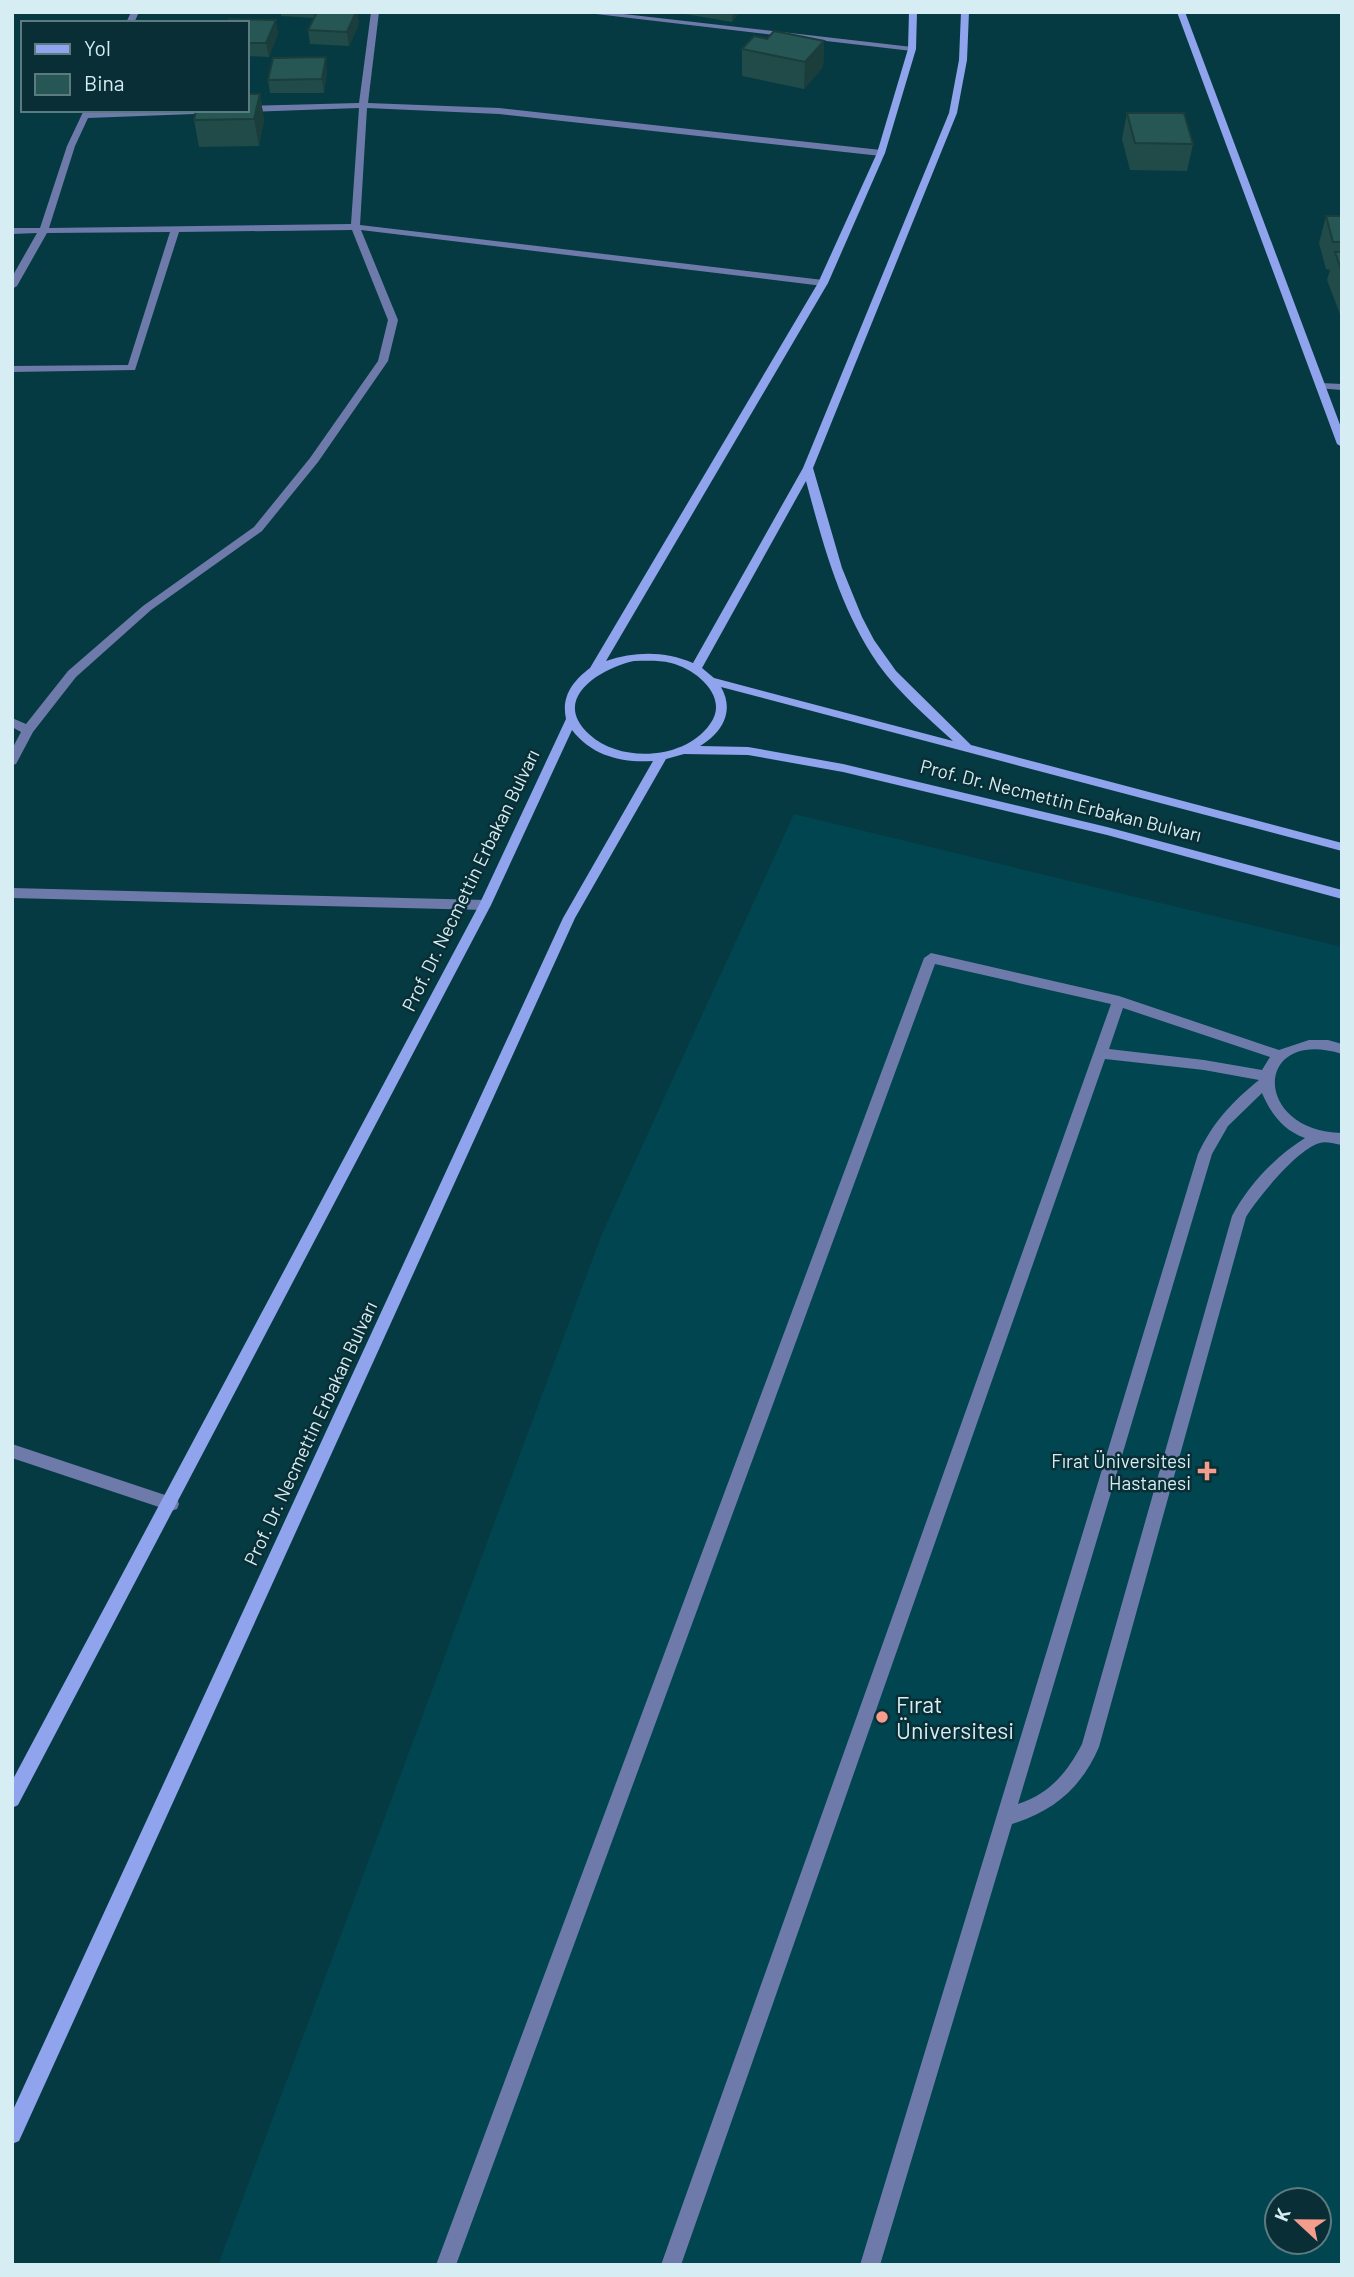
<svg xmlns="http://www.w3.org/2000/svg" width="1354" height="2277" font-family="Barlow,sans-serif">
	<style>
		.built { fill: #00454f; fill-rule: evenodd }
		.lines { fill: none; stroke-linecap: round; stroke-linejoin: round }
		.lane { fill: #6e7baa; fill-rule: evenodd }
		.street { fill: #6e7baa; fill-rule: evenodd }
		.secondary { fill: #8fa4ed; fill-rule: evenodd }
		.wall { fill: #214b48 }
		.shaded-wall { fill: #1b3d3b }
		.building { fill: #265754; stroke: #1b3d3b; stroke-width: 2 }
		.poi-dot { fill: #f49d8c; stroke: #092e35; stroke-width: 2.5 }
		.labels { text-anchor: middle; dominant-baseline: central; stroke-width: 5; stroke-linejoin: round; paint-order: stroke }
		.street-label { font-size: 19px; fill: #d6eef3; stroke: #092e35 }
		.poi-label { font-size: 19px; fill: #d6eef3; stroke: #092e35; text-anchor: end }
		.near-poi-label { font-size: 23px; fill: #d6eef3; stroke: #092e35; text-anchor: start }
	</style>
	<rect width="100%" height="100%" fill="#063a42"/>
	<path class="built" d="M794,814L1342,947V2265H218L602,1234ZM1277,2200H1319V2242H1277Z"/>
	<g class="lines">
		<path class="lane" d="M931,953L1119,996L1279,1050L1309,1040H1328L1342,1044V1054C1254,1026 1251,1131 1342,1133V1145C1335,1144 1325,1141 1320,1143C1297,1149 1258,1198 1246,1217L1099,1747C1081,1788 1054,1811 1012,1824L880,2265H860L1198,1154C1213,1122 1232,1102 1259,1080L1204,1070L1105,1059L681,2265H661L1111,1004L935,964L456,2265H436L924,958ZM1123,1008L1270,1057L1262,1070L1204,1060L1109,1049ZM1262,1093C1271,1114 1283,1130 1305,1138C1275,1157 1249,1184 1232,1216L1082,1744C1067,1773 1049,1794 1018,1804L1212,1154L1228,1126Z"/>
		<path class="street" d="M131,12H139L134,23H126Z
			M371,12H379L368,103L499,108L881,150L885,153L881,156L499,114L367,108L360,225L823,280L828,283L823,286L361,230L398,320L388,361L318,462L262,531L151,610L76,677L33,732L16,764L12,765V749L21,732L12,727V718L26,724L68,671L143,606L254,527L310,458L378,361L388,320L352,230L179,232L135,370L12,372V366L128,365L170,232L47,233L17,286L12,289V277L37,233L12,234V228H40L67,146L84,110H92L91,113L224,110L220,113L88,118L75,146L49,228L351,224L359,108L247,112L244,110H247V106L359,103Z
			M579,12H606L912,47L916,49L912,51Z
			M1320,383L1342,384V390L1316,388V384Z
			M12,888L485,900L491,905L485,910L12,898Z
			M12,1444L177,1499L179,1504L177,1509L171,1511L12,1458Z"/>
		<path class="secondary" d="M909,12H917L916,49L885,153L828,283L606,661C636,651 665,651 693,663L803,468L949,113L959,60L961,12H969L967,60L957,113L813,468L842,568L862,617L874,640L896,671L971,745L1342,843V851L721,687C735,711 722,733 700,746L748,747L843,764L1107,827L1342,890V899L1107,835L843,772L748,755L684,754L666,759L575,918L19,2141L12,2144V2112L563,918L653,761C622,763 592,756 572,730L491,905L18,1805L12,1808V1781L479,905L566,719C561,696 573,681 590,668L818,283L877,153L908,49ZM806,481C823,544 840,609 878,664C899,693 927,717 953,741L714,678L702,668ZM634,661C646,661 659,660 671,663C696,669 730,697 710,724C685,760 621,763 590,735C549,699 601,668 634,661Z
			M1177,12H1185L1342,430V447L1337,444Z"/>
	</g>
	<path class="wall" d="M281,12H357L359,24L349,46L310,44L308,30L314,18L281,16Z
		M685,12H740L732,22L685,14Z
		M247,23L278,34L269,57L247,56Z
		M767,39L824,41L823,67L804,89L742,76V49Z
		M327,71L324,93H270L268,80Z
		M260,94L264,120L259,146L199,147L194,120Z
		M1127,113L1193,144L1187,171L1130,170L1122,139Z
		M1326,216H1342V317H1341L1327,280L1330,270L1326,269L1319,243Z"/>
	<path class="shaded-wall" d="M356,12H357L359,24L349,46L347,32Z
		M733,12H740L732,22Z
		M276,20L278,34L269,57L266,43Z
		M824,41L823,67L804,89L805,62Z
		M326,57L327,71L324,93L322,79Z
		M260,94L264,120L259,146L254,119Z"/>
	<path class="building" d="M317,12H356L347,32L308,30Z
		M229,19L276,20L266,43H247V23H227Z
		M774,31L824,41L805,62L742,49L754,36L767,39Z
		M326,57L322,79L268,80L273,58Z
		M247,94H260L254,119L194,120L196,110H247Z
		M1127,113H1184L1193,144L1135,143Z
		M1326,216H1342V242H1333Z
		M1335,252H1342V272Z"/>
	<g class="poi-dot">
		<path d="M1203.5 1460.5h7v7h7v7h-7v7h-7v-7h-7v-7h7z"/>
		<circle cx="882" cy="1717" r="7"/>
	</g>
	<g class="labels">
		<g class="street-label">
			<text transform="translate(1061 800) rotate(14)">Prof. Dr. Necmettin Erbakan Bulvarı</text>
			<text transform="translate(470 880) rotate(-64)">Prof. Dr. Necmettin Erbakan Bulvarı</text>
			<text transform="translate(310 1433) rotate(-65)">Prof. Dr. Necmettin Erbakan Bulvarı</text>
		</g>
		<g class="poi-label">
			<text x="1191" y="1460">Fırat Üniversitesi<tspan x="1191" dy="22">Hastanesi</tspan></text>
		</g>
		<g class="near-poi-label">
			<text x="896" y="1704">Fırat<tspan x="896" dy="26">Üniversitesi</tspan></text>
		</g>
	</g>
	<rect width="1354" height="2277" fill="none" stroke="#d6eef3" stroke-width="28"/>
	<rect x="21" y="21" width="228" height="91" fill="#092e35" stroke="#5b7b81" stroke-width="2"/>
	<rect x="35" y="44" width="35" height="10" fill="#8fa4ed" stroke="#5b7b81" stroke-width="2"/>
	<text x="84" y="56" font-size="21" fill="#d6eef3">Yol</text>
	<rect x="35" y="74" width="35" height="21" fill="#265754" stroke="#5b7b81" stroke-width="2"/>
	<text x="84" y="91" font-size="21" fill="#d6eef3">Bina</text>
	<g transform="translate(1298 2221) rotate(292)"><circle r="33" fill="#092e35" stroke="#5b7b81" stroke-width="2"/>
	<path d="M0-5L12 26L0 18L-12 26Z" fill="#f49d8c"/>
	<text y="-10" font-size="19" font-weight="bold" text-anchor="middle" fill="#d6eef3">K</text>
	</g>
</svg>
